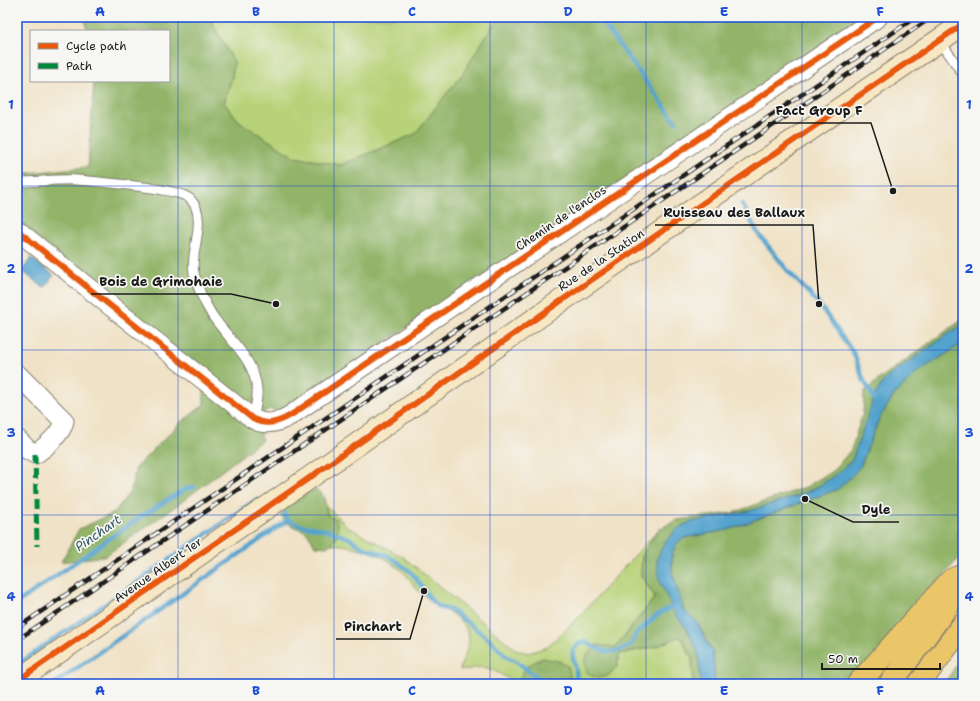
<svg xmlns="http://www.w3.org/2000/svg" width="980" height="701" font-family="'Shantell Sans',sans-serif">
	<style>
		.green { fill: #b7d278; stroke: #6a774a }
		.forest { fill: #91b468; stroke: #566842 }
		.water { fill: #53a3cd; stroke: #386074 }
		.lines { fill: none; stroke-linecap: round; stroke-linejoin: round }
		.stream { stroke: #53a3cd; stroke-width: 4.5 }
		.lane-casing { stroke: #867f71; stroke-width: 11 }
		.street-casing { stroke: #867f71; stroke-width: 21 }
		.secondary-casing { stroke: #867f71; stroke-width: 24 }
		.highway-casing { stroke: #867f71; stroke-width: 24 }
		.lane { stroke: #fff; stroke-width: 9 }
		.street { stroke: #fff; stroke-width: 19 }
		.secondary { stroke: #f7e8c3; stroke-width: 22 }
		.highway { stroke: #ebc669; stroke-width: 22 }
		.rail-casing { stroke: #1c1c1c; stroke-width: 4.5 }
		.rail { stroke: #f6f6f2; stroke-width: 3; stroke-dasharray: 9; stroke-linecap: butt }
		.quiet { stroke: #00873e; stroke-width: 5; stroke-dasharray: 10 5; stroke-linecap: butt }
		.cycleway-casing { stroke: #f6f6f2; stroke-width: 8 }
		.cycleway { stroke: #e8590c; stroke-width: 6 }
		.grid { fill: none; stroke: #1d4ed8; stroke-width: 1; stroke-opacity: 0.55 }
		.labels { text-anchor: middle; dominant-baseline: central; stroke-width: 3.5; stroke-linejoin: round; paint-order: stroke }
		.street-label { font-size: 12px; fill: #1c1c1c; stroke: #f6f6f2 }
		.water-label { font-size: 13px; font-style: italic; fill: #35596c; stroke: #f6f6f2 }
		.leader { fill: none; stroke: #1c1c1c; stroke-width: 1.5 }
		.callout-dot { fill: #1c1c1c; stroke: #f6f6f2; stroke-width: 1.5 }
		.callout-label { font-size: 13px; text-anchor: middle; font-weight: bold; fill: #1c1c1c; stroke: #f6f6f2; stroke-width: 3.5; stroke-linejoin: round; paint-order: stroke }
		.neatline { fill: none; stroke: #1d4ed8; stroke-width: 1.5 }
		.grid-label { font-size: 13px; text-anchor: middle; font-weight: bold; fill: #1d4ed8 }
	</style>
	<rect width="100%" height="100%" fill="#f6f6f2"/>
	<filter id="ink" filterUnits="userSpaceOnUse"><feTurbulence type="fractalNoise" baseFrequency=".025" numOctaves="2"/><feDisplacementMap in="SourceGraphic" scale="8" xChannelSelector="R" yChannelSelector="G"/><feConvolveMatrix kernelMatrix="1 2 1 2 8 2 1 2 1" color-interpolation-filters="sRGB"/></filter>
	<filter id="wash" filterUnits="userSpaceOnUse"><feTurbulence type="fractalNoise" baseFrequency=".012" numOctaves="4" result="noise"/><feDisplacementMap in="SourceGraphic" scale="16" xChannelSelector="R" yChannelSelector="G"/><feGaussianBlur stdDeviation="0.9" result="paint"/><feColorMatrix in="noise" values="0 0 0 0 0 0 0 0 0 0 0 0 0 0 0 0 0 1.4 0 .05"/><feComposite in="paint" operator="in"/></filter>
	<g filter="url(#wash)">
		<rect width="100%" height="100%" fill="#f0e2c6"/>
		<path class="green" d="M211,17H498L463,73L415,134L341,165L294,157L240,122L224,103L232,77L234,62L212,23Z
			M325,505L348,527L403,557L515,649L528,653L547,647L576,620L659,529L642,556L641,576L655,597L616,647L617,667L619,654L658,646L680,636L692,658L693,684H567L570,677L522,673L518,683C496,674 490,661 464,671L460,669C463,656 473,644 467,630C460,615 435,605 422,594C415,589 412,581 406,575C386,554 359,546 331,544L336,539Z"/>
		<path class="forest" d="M85,17H211L212,23L234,62L232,77L224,103L240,122L294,157L341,165L415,134L463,73L498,17H867L280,413L269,409L258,416L262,440L180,503L105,556L61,562L79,529L114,513L131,490L136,467L180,423L204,405V377L17,231V174L88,167L94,81H169V31H87Z
			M963,319V324L894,372L875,395L852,460L838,473L819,486L800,495L749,511L691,522L663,545L675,614L687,629L698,652L701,684H693L692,658L680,636L658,646L619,654L617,667L608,676L597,678L588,674C581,658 585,656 597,645L616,647L655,597L641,576L642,555L659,529L677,520L732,513L806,487L834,470L851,450L863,413L864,392L882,377Z
			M963,343V553L850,684H715L713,654L697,622L684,611L672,572V553L677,543L684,538L728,530L838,489L861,465L879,419L894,395L918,372Z
			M315,489L324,496L326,509L328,516L336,519C340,533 338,538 327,547L315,546C306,527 305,533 289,524C286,523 283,518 280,515L288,503Z
			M963,655V684H944Z
			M543,658L559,661L569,667L570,677L567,684H518C522,669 529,663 543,658Z"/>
		<path class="water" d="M31,258L54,275L44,288L22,271Z
			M963,324V343L918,372L894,395L879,419L861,465L855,473L838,489L728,530L684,538L677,543L672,553V572L684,611L697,622L713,654L715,684H701L698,652L687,629L675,614L659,580L657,559L663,545L675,531L683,525L691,522L749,511L800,495L819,486L838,473L852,460L875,395L883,382L894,372Z"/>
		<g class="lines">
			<path class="stream" d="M600,17L603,23L676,122
				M670,17L672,18L680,17
				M742,204L757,232L788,271L819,304L854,354L864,381L877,403
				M284,513L288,520L299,525L327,530L349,538L364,548L389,556L411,572L433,602L441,608L451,610L489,639L507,657L516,661L546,684H552
				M17,603L139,518L185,489L194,487
				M17,665L257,499
				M54,684L288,520
				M562,684L570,683L576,678C579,661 562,652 584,641C602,653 614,656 632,644L636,634L656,616L676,604"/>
		</g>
	</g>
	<g filter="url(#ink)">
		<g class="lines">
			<g class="lane-casing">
				<path id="lane" d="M940,41L963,74
					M17,182C37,182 58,179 78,180C98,182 179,188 190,199C209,217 189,252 194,273C197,287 204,302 212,315C228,339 254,358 257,389C258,399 255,409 253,419"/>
			</g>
			<g class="street-casing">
				<path id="street" d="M17,230L107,303L253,419C266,426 278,423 291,415L878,17
					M17,374L64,421C62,433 45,448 35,454L28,450L17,439"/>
			</g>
			<g class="secondary-casing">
				<path id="secondary" d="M17,681L312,476L558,303L963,24"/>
			</g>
			<g class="highway-casing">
				<path id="highway" d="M858,684L951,580L963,575
					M890,684L963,585
					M919,684L963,625"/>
			</g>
			<use href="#lane" class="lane"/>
			<use href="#street" class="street"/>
			<use href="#secondary" class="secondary"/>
			<use href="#highway" class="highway"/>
			<g class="rail-casing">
				<path id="rail" d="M17,628L916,17
					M17,640L932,17"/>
			</g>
			<use href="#rail" class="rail"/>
			<path class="quiet" d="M35,454L37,546"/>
			<g class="cycleway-casing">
				<path id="cycleway" d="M17,230L107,303L253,419C266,426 278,423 291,415L878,17
					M17,681L312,476L558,303L963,24"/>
			</g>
			<use href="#cycleway" class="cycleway"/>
		</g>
	</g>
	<path class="grid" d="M178,17V684M334,17V684M490,17V684M646,17V684M802,17V684M17,186H963M17,350H963M17,515H963"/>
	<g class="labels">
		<g class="street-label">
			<text transform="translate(561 218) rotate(-34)">Chemin de l'enclos</text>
			<text transform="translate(601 260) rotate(-34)">Rue de la Station</text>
			<text transform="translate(158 570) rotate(-35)">Avenue Albert 1er</text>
		</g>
		<g class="water-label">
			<text transform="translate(98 533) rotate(-35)">Pinchart</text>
		</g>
	</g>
	<path class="leader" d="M893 191L871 123H768M819 304L813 225H655M276 304L231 294H91M805 499L853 522H899M424 591L410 639H336"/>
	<g class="callout-dot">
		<circle cx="893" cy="191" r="4"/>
		<circle cx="819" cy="304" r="4"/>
		<circle cx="276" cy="304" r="4"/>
		<circle cx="805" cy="499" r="4"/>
		<circle cx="424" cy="591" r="4"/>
	</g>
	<g class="callout-label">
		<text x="819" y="115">Fact Group F</text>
		<text x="734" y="217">Ruisseau des Ballaux</text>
		<text x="161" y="286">Bois de Grimohaie</text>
		<text x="876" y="514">Dyle</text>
		<text x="373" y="631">Pinchart</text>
	</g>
	<rect width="980" height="701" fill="none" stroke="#f6f6f2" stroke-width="44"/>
	<rect x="30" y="30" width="140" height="52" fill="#f6f6f2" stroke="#9f9f9c"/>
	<rect x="38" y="43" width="20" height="6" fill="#e8590c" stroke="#9f9f9c"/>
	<text x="66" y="50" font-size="12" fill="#1c1c1c">Cycle path</text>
	<rect x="38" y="63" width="20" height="6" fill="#00873e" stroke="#9f9f9c"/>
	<text x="66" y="70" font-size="12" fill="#1c1c1c">Path</text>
	<path d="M822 663v6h118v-6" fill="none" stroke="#1c1c1c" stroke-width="2"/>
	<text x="828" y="663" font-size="12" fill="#1c1c1c" stroke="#f6f6f2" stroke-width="3" paint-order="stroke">50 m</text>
	<rect x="22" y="22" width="936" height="657" class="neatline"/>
	<g class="grid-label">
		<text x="100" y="16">A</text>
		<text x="256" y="16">B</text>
		<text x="412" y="16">C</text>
		<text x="568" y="16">D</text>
		<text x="724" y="16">E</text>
		<text x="880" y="16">F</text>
		<text x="11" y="109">1</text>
		<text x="969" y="109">1</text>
		<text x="11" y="273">2</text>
		<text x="969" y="273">2</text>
		<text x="11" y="437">3</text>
		<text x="969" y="437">3</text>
		<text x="11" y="601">4</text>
		<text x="969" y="601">4</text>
		<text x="100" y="695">A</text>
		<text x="256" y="695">B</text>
		<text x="412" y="695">C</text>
		<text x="568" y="695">D</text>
		<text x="724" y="695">E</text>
		<text x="880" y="695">F</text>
	</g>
</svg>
